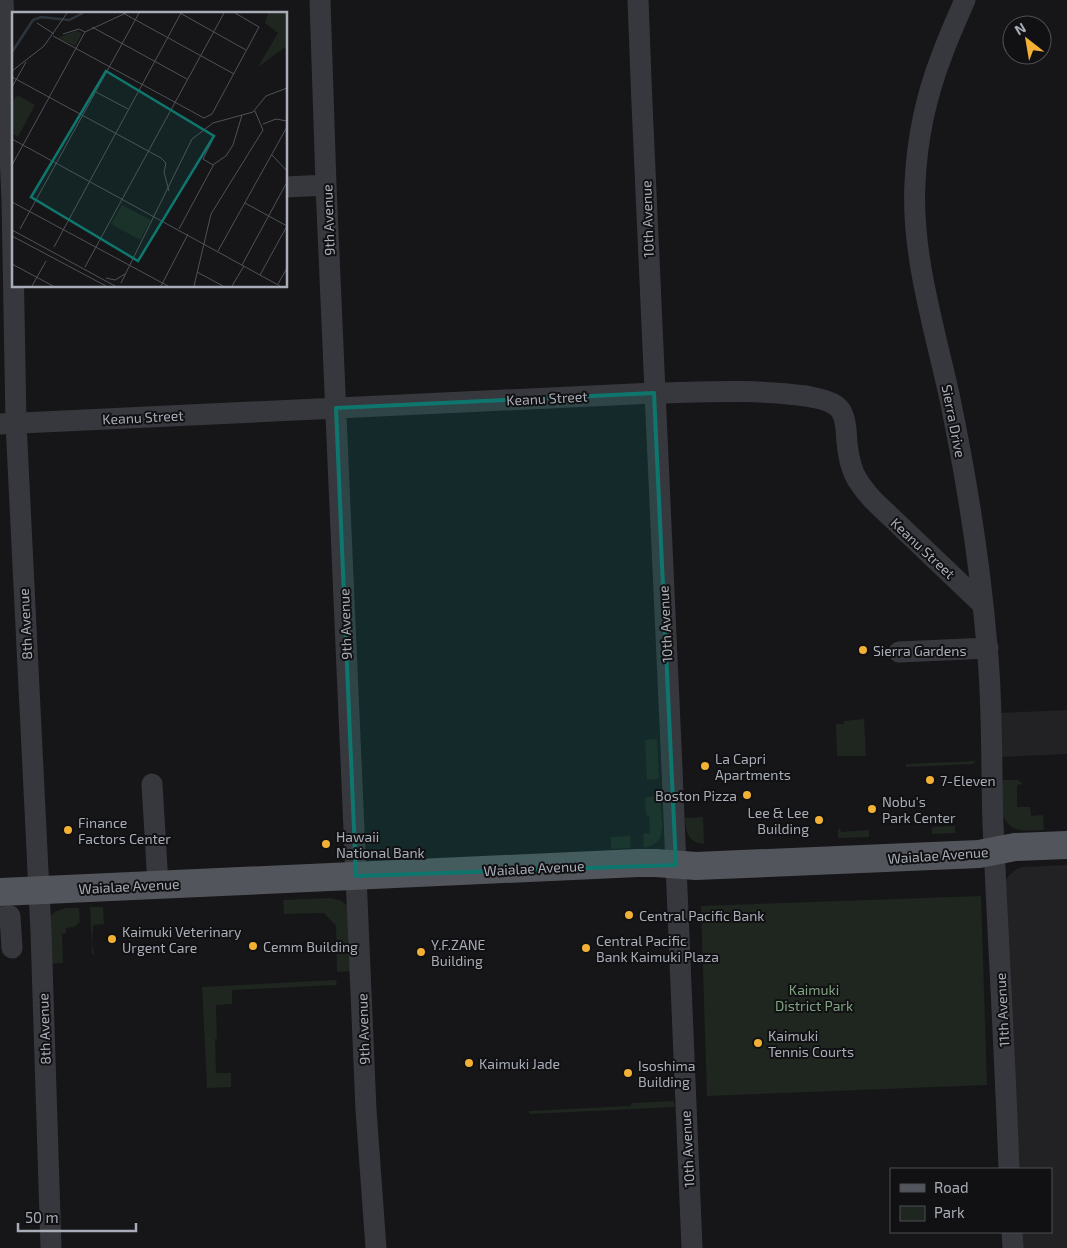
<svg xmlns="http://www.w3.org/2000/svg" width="1067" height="1248" font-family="'Exo 2',sans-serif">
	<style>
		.built { fill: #222225 }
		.green { fill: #1e261f }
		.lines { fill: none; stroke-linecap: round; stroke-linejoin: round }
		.minor { stroke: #37383d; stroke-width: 21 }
		.major { stroke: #53555c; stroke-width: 28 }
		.marked { fill: #0f766e; fill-opacity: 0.2; stroke: #0f766e; stroke-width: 4; stroke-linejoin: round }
		.poi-dot { fill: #f2b134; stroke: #111113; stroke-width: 2 }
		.labels { text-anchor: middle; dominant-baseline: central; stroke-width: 4; stroke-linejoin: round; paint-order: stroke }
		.street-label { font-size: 14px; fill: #a8adb8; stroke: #111113 }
		.poi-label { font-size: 14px; fill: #a8adb8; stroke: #111113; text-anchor: start }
		.park-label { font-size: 14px; fill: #7fa381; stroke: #111113 }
		.inset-river { fill: none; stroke: #2c353c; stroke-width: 2.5 }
		.inset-road { fill: none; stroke: #505258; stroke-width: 1 }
		.view { fill: #0f766e; fill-opacity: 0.15; stroke: #0f766e; stroke-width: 2.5 }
		.inset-edge { fill: none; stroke: #a8adb8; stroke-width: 2.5 }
	</style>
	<rect width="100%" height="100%" fill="#161618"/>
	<path class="built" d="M1067,710V754L1000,757L998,713Z
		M1067,865V1248H1019V1232H1051V1169H1016L1005,882L1009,875L1017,869L1022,867Z"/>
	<path class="green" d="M864,719L866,756H837L836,724H844V721Z
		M657,739L659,779L647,780L645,740Z
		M976,761L973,764L906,767V764Z
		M1001,780H1018L1023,784L1017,785V807H1030L1031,816L1043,815L1044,830C1036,830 1027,831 1020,830C997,826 1001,798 1001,780Z
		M660,796C661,805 661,813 662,821C663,837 660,844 644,848L643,834L650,833L649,816L646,815L645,797Z
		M703,817L704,844C688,842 686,833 685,818Z
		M955,826V833L932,834V829L933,827Z
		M838,829H840L841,832L869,830V837L838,838Z
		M630,836L631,848L611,849V837Z
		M981,896L987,1085L707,1096L701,906Z
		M331,898L342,901L349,908L354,971L337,972L336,926L324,913L284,914L283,900Z
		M90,907H103L104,924L93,925L92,944L94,954H92Z
		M66,908H79L80,922L74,927L66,928V933L62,934L63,963L48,964L49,918L55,912Z
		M336,980L337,985L232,990V1004L216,1005L217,1039H215L216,1073H231V1087L207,1088L202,987Z
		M674,1101L675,1107L529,1114V1111L631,1106V1103Z"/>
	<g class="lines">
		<path class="minor" d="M3,0L12,199L16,423L41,932L51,1248
			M320,0L326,185L356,876L366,1110L376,1248
			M638,0C647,249 660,498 671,746C679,913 684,1081 692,1248
			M965,0C957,18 949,36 942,55C926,96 917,139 915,183C911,254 935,330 950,399C967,481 980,563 987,646C993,705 991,765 993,824C998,939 1005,1054 1009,1169
			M286,187L326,185
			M0,424L654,393C705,392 756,389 806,396C815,398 827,399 835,405C838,407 841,410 842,413C847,422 846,433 847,443C850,470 855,480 873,500L983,605
			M899,652L988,648
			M152,784L158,885
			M0,917L10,916L12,948
			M1012,1232L1013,1248"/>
		<path class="major" d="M0,892L638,863H656L696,866L979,854L1015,847L1067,845"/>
	</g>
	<path class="marked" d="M654,393L676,865L356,876L336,408Z"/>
	<g class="poi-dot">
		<circle cx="863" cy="650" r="5"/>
		<circle cx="705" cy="766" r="5"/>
		<circle cx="930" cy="780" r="5"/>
		<circle cx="747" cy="795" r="5"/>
		<circle cx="872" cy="809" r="5"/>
		<circle cx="819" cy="820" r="5"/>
		<circle cx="68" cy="830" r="5"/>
		<circle cx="326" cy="844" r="5"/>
		<circle cx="629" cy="915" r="5"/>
		<circle cx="112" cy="939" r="5"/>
		<circle cx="253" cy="946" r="5"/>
		<circle cx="586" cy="948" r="5"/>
		<circle cx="421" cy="952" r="5"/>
		<circle cx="758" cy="1043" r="5"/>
		<circle cx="469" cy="1063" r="5"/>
		<circle cx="628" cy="1073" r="5"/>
	</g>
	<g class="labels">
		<g class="street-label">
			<text transform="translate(647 219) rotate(-92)">10th Avenue</text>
			<text transform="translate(328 220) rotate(-92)">9th Avenue</text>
			<text transform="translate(547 398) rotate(-3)">Keanu Street</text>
			<text transform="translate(143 417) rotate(-3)">Keanu Street</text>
			<text transform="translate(954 421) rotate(79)">Sierra Drive</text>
			<text transform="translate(923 548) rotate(43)">Keanu Street</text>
			<text transform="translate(25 624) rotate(-93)">8th Avenue</text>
			<text transform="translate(345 624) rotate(-92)">9th Avenue</text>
			<text transform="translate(665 624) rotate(-93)">10th Avenue</text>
			<text transform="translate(938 855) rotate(-4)">Waialae Avenue</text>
			<text transform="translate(534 868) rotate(-3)">Waialae Avenue</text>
			<text transform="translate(129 886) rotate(-3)">Waialae Avenue</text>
			<text transform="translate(1002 1010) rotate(-93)">11th Avenue</text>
			<text transform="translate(44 1029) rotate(-92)">8th Avenue</text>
			<text transform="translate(363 1029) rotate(-92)">9th Avenue</text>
			<text transform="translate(687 1149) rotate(-93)">10th Avenue</text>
		</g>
		<g class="poi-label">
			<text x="873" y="650">Sierra Gardens</text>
			<text x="715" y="758">La Capri<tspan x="715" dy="16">Apartments</tspan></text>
			<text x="940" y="780">7-Eleven</text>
			<text x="737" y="795" text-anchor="end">Boston Pizza</text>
			<text x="882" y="801">Nobu's<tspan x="882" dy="16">Park Center</tspan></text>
			<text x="809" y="812" text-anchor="end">Lee &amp; Lee<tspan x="809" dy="16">Building</tspan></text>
			<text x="78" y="822">Finance<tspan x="78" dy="16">Factors Center</tspan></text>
			<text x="336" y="836">Hawaii<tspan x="336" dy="16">National Bank</tspan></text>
			<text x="639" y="915">Central Pacific Bank</text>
			<text x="122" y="931">Kaimuki Veterinary<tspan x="122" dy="16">Urgent Care</tspan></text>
			<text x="596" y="940">Central Pacific<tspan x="596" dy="16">Bank Kaimuki Plaza</tspan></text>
			<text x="431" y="944">Y.F.ZANE<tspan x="431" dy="16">Building</tspan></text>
			<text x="263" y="946">Cemm Building</text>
			<text x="768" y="1035">Kaimuki<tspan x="768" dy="16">Tennis Courts</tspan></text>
			<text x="479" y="1063">Kaimuki Jade</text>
			<text x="638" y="1065">Isoshima<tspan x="638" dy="16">Building</tspan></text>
		</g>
		<g class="park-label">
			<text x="814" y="989">Kaimuki<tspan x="814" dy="16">District Park</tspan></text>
		</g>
	</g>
	<g transform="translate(12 12)">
		<rect width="275" height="275" fill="#161618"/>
		<path d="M256,1H275V34L246,55L266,21L253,11ZM64,19L70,21L63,34L45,26ZM5,83L23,93L6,125L0,121V91ZM110,193L139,208L128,228L99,212Z" fill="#1e261f"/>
		<path class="inset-river" d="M0,40L21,8L29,5L57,8L71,1"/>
		<path class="inset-road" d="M111,1L222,62M168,1L234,38M25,11L42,22M80,15L175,67M51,22L67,17L73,20M41,24L192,106L200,102L247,15L223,1M0,59L32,34L55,1M0,65L149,146L154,151L152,160L157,179M0,75L14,50M84,80L116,97M251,112L264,107L275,109M0,127L268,274M200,129L191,147L201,153M260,143L275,159M0,153L73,20L114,1M0,190L156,274M233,191L275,214L248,263M8,217L127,1M167,217L202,152L214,144L221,133L230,103M0,218L103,274M0,224L94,274M42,235L169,1M206,239L275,115M0,252L41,274M230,253L275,170M73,255L212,1M185,260L211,274M94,266L103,268L113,262M109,271L180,127L201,111L241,100L254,84L275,76M266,272L275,256M20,274L34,249M149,274L176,222M182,274L199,202L251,118L243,99M220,274L232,254"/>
		<path class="view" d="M94,59L202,124L126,249L19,185Z"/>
		<rect width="275" height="275" class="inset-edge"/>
	</g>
	<rect x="890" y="1168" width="162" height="65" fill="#111113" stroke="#4d4f55"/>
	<rect x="900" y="1184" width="25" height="8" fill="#53555c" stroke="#4d4f55"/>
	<text x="934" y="1193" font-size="15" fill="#a8adb8">Road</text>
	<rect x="900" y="1206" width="25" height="15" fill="#1e261f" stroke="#4d4f55"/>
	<text x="934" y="1218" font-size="15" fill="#a8adb8">Park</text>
	<g transform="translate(1027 40) rotate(329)"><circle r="24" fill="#111113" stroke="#4d4f55"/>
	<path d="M0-4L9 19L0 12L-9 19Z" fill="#f2b134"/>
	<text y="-8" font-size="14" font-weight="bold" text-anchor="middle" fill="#a8adb8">N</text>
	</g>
	<path d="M18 1223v8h118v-8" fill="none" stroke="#a8adb8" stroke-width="2.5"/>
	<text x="25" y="1223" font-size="15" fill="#a8adb8" stroke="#111113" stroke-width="4" paint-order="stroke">50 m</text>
</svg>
